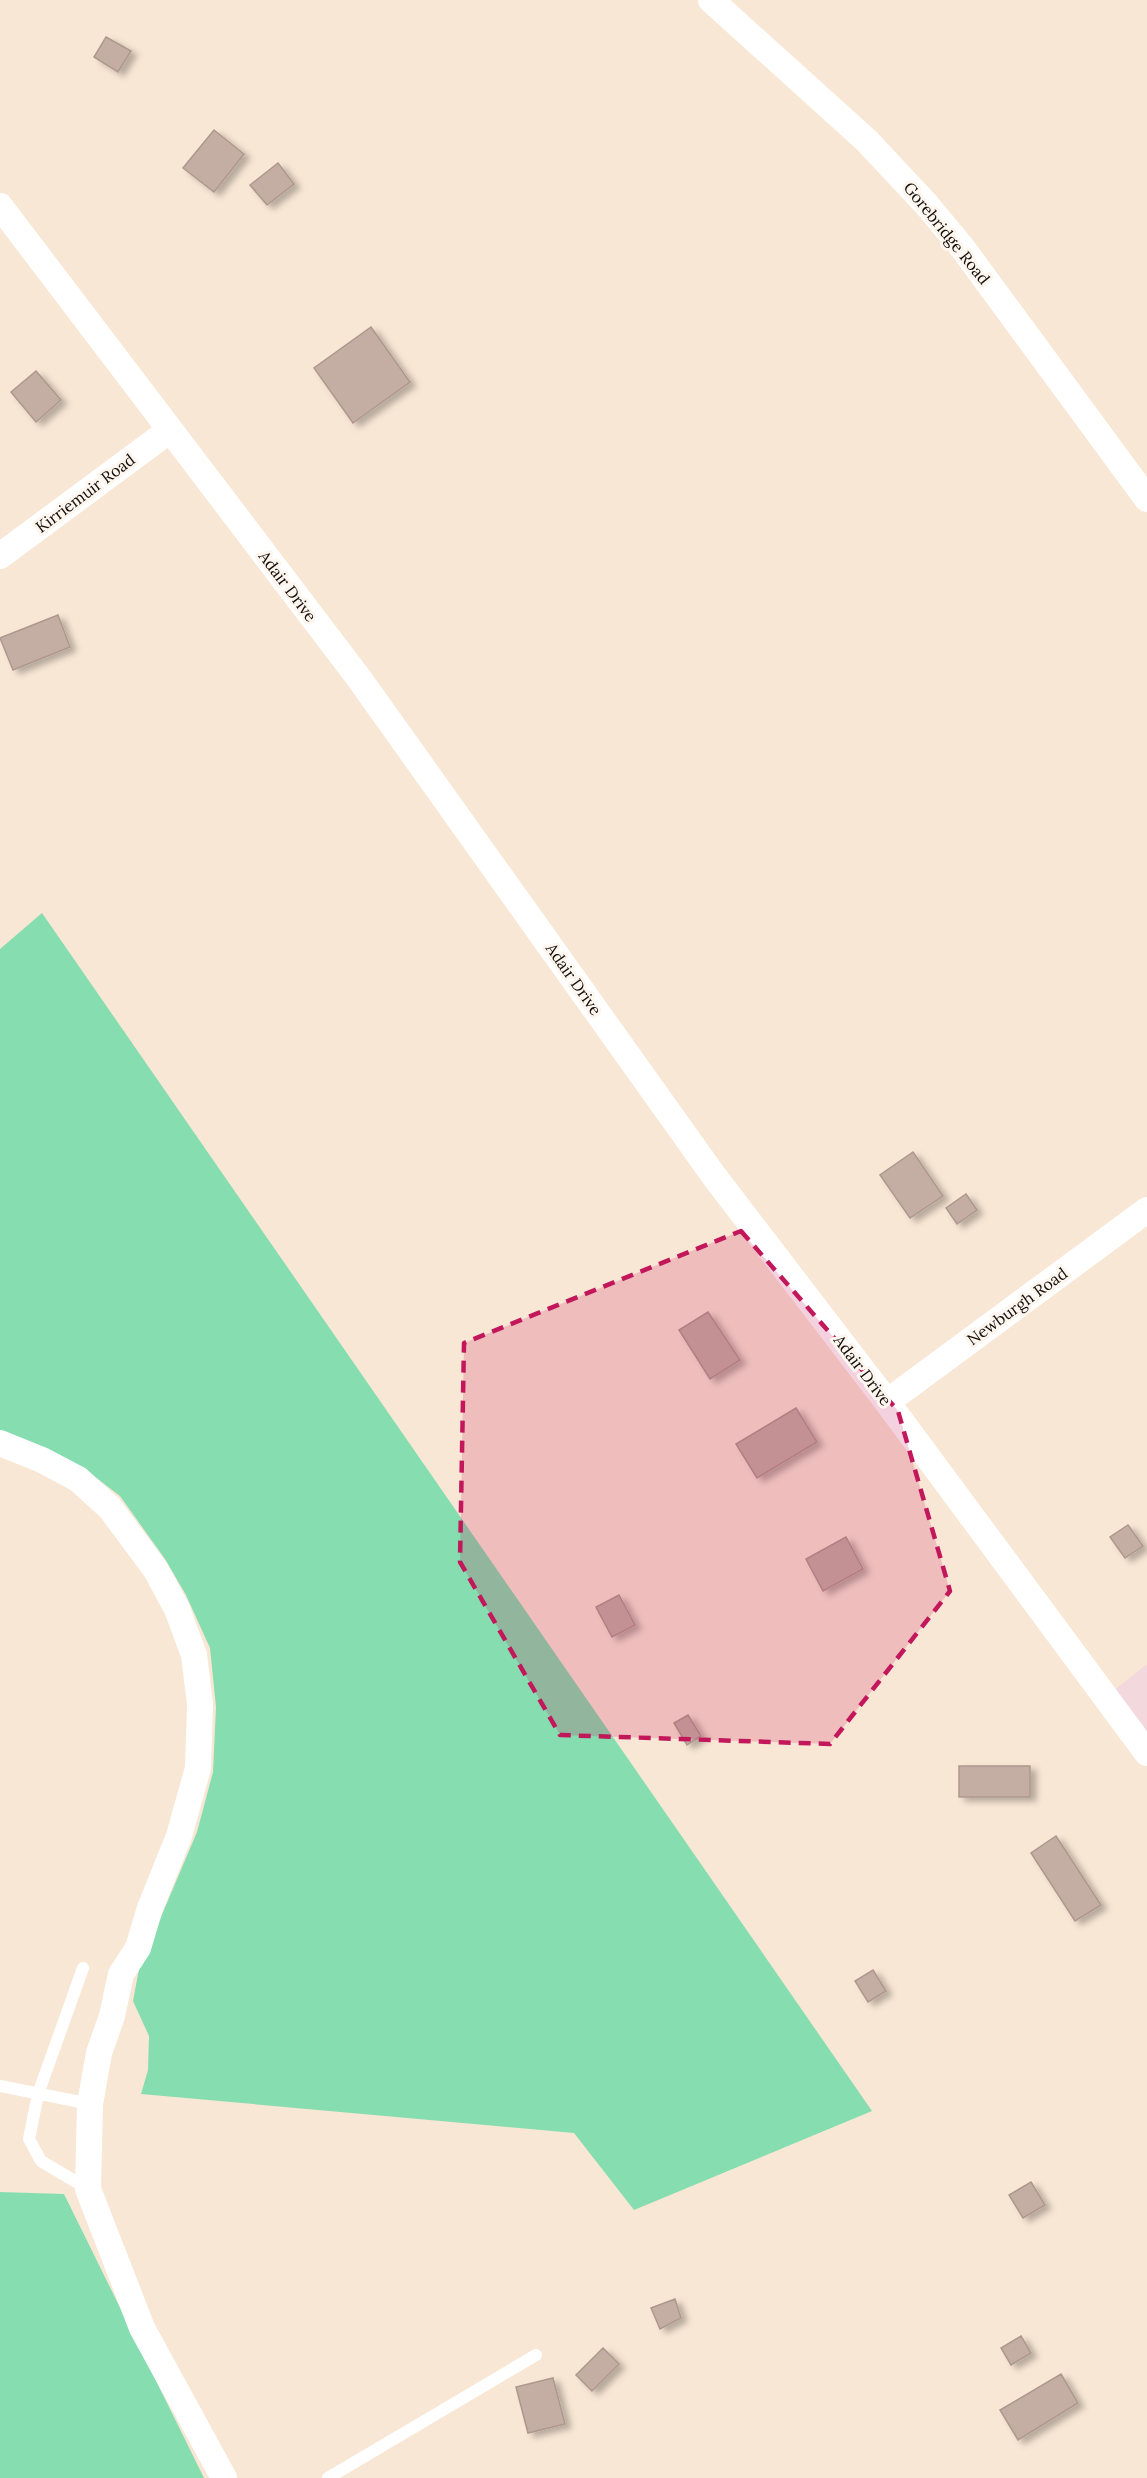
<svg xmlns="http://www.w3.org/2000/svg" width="1147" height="2478" font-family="Lora,serif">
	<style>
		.education { fill: #f3d8dd }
		.green { fill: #86ddb0 }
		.building { fill: #c4aea3; stroke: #ae988d; stroke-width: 1.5; filter: url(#shadow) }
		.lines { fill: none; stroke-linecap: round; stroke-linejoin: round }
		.service { stroke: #fff; stroke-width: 12 }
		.minor { stroke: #fff; stroke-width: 26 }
		.marked { fill: #c2185b; fill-opacity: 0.2; stroke: #c2185b; stroke-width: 4.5; stroke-dasharray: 12 8; stroke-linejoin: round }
		.labels { text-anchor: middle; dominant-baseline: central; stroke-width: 6; stroke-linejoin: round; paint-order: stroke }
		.street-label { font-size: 16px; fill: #110c06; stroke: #fdf6ef }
	</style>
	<defs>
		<filter id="shadow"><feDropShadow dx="6" dy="4" stdDeviation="3" flood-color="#0004"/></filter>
	</defs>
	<rect width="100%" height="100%" fill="#f9e7d5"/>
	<path class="education" d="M1147,1664V1738L1113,1691Z"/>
	<path class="green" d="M42,913L872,2111L634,2210L574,2133L141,2094L148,2070L149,2036L133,2001L139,1969L197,1832L213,1772L216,1707L210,1648L186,1595L165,1559L120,1496L82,1467L42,1447L0,1434V949Z
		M0,2192L64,2194L204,2478H0Z"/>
	<path class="building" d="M106,37L131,51L118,72L94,57Z
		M214,130L244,154L214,192L183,168Z
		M278,163L294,184L267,205L250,185Z
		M371,327L410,382L353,423L314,368Z
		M36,371L61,400L36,422L11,392Z
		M58,615L70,647L13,670L0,638Z
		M913,1152L943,1196L910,1218L880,1175Z
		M966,1194L977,1210L957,1224L946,1208Z
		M708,1312L740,1360L710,1379L679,1330Z
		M796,1408L817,1442L757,1478L736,1444Z
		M1128,1525L1143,1546L1125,1558L1110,1537Z
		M846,1537L863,1569L823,1591L806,1559Z
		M619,1595L635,1625L612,1637L596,1607Z
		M688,1715L701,1736L687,1745L674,1723Z
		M959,1766H1030V1797H959Z
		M1056,1836L1101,1905L1075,1921L1031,1853Z
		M873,1970L886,1991L868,2002L855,1981Z
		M1031,2182L1045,2205L1023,2218L1009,2195Z
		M675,2299L681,2318L660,2329L651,2308Z
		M1021,2336L1031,2353L1011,2365L1001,2348Z
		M603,2348L619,2364L592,2391L576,2375Z
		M1061,2374L1078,2403L1018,2440L1000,2410Z
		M553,2378L565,2424L528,2433L516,2387Z"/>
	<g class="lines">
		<path class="service" d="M83,1968L38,2094L29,2139L41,2161L88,2189
			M0,2086L90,2104
			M328,2478L536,2355"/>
		<path class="minor" d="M711,0L867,141L926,204L961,246L1147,499
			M0,206L358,677L714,1176L887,1402L1147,1753
			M0,556L170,430
			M887,1402L1147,1210
			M0,1443L42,1460L78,1479L110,1508L156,1570L177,1609L194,1655L200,1704L198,1768L179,1836L150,1908L138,1948L121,1974L112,2016L99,2053L90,2104L88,2189L142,2328L224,2478"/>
	</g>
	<path class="marked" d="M741,1231L898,1411L950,1591L830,1744L560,1735L460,1562L464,1343Z"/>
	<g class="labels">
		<g class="street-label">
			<text transform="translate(947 233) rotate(51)">Gorebridge Road</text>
			<text transform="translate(85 493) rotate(-37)">Kirriemuir Road</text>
			<text transform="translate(288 586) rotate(53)">Adair Drive</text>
			<text transform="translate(574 979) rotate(55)">Adair Drive</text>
			<text transform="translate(1017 1306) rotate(-36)">Newburgh Road</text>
			<text transform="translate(863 1370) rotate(53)">Adair Drive</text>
		</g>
	</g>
</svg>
